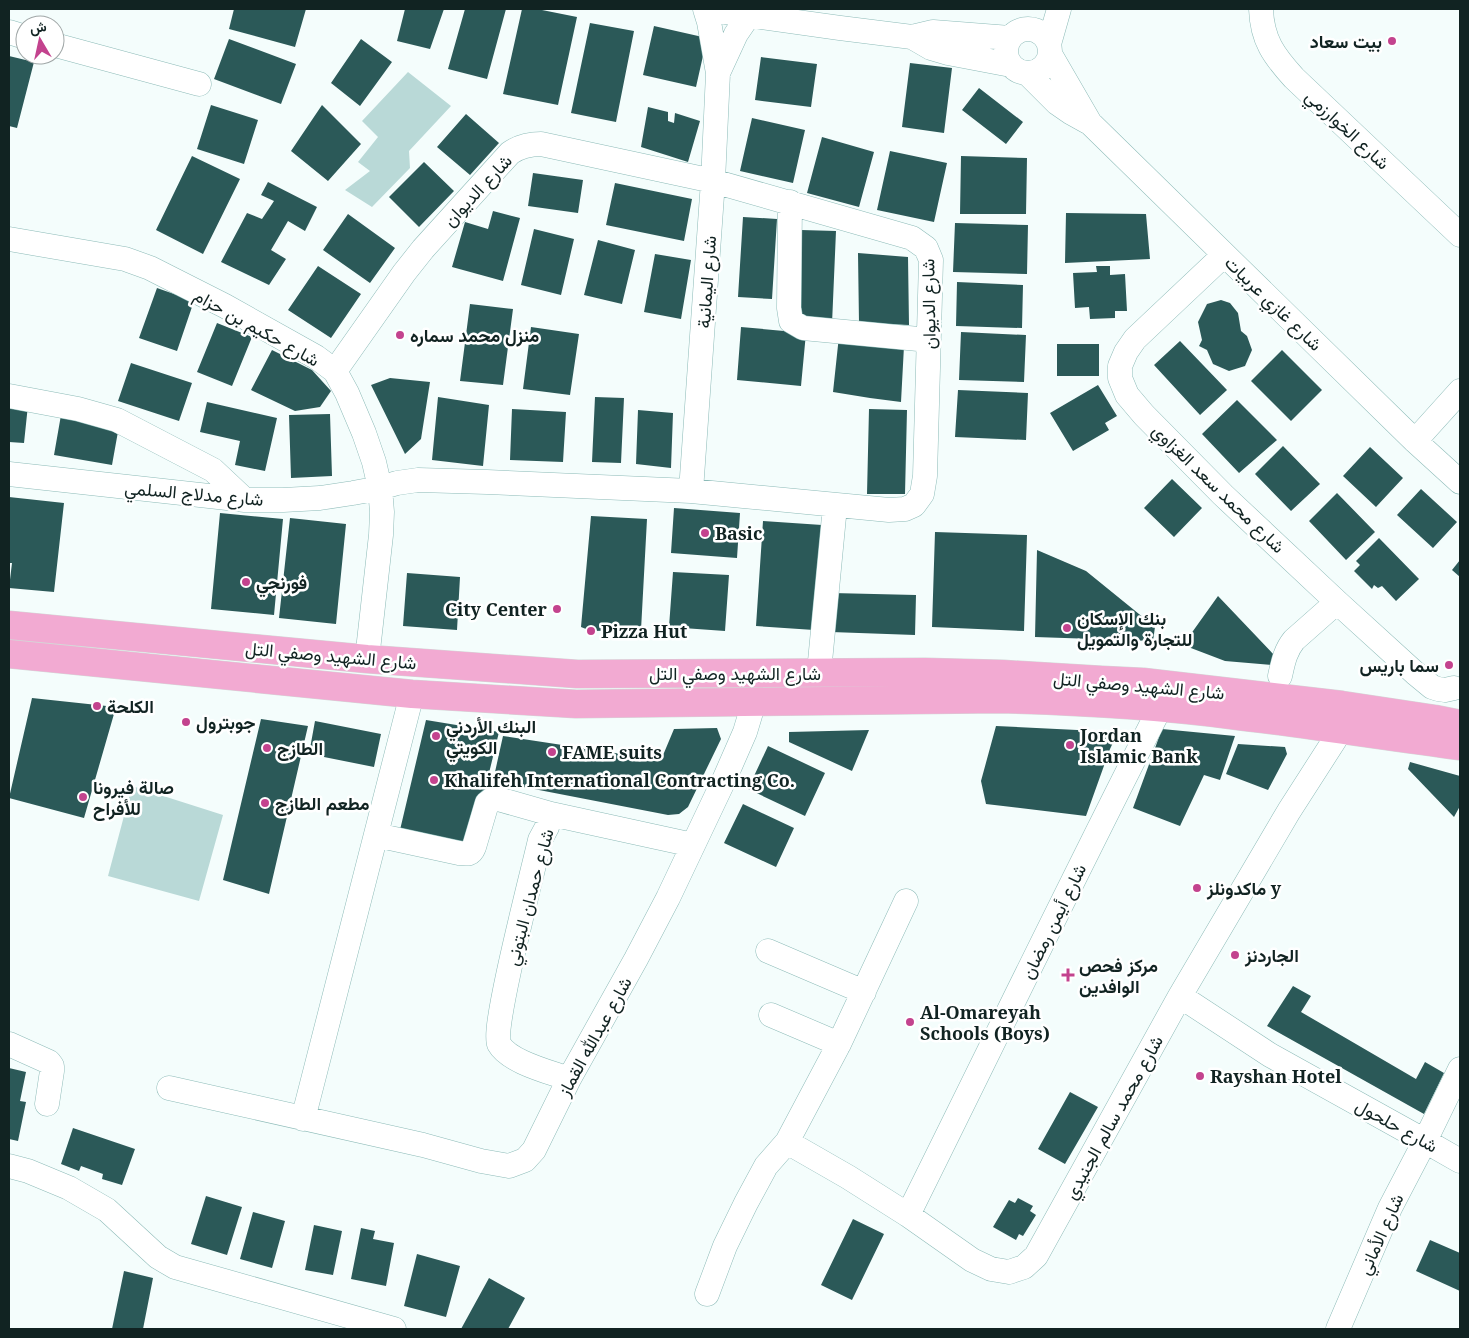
<svg xmlns="http://www.w3.org/2000/svg" width="1469" height="1338" font-family="'Noto Serif',Vazirmatn,serif">
	<style>
		.green { fill: #b9d9d7 }
		.building { fill: #2b5958 }
		.lines { fill: none; stroke-linecap: round; stroke-linejoin: round }
		.minor-casing { stroke: #8dbbb8; stroke-width: 25 }
		.major-casing { stroke: #d4d7d7; stroke-width: 29 }
		.minor { stroke: #fff; stroke-width: 24 }
		.major { stroke: #f2aad2; stroke-width: 28 }
		.poi-dot { fill: #c3438e; stroke: #fff; stroke-width: 2 }
		.labels { text-anchor: middle; dominant-baseline: central; stroke-width: 5; stroke-linejoin: round; paint-order: stroke }
		.poi-label { font-size: 18px; font-weight: bold; fill: #112322; stroke: #fff; text-anchor: start }
		.street-label { font-size: 18px; fill: #112322; stroke: #fff }
	</style>
	<rect width="100%" height="100%" fill="#f4fdfc"/>
	<path class="green" d="M408,72L451,106L409,151L410,168L372,207L345,190L370,171L358,162L378,137L362,121Z
		M132,786L223,815L199,901L108,876Z"/>
	<path class="building" d="M234,9H306L295,47L229,29Z
		M405,9H444L430,49L397,41Z
		M465,9H506L487,79L448,69Z
		M522,9H537L577,17L558,105L503,94Z
		M590,23L634,31L616,122L571,113Z
		M654,26L707,38L696,87L643,75Z
		M229,39L296,64L281,104L214,79Z
		M361,39L392,62L360,106L331,83Z
		M9,56L34,62L17,128L9,126Z
		M761,57L817,64L811,107L755,100Z
		M910,63L952,68L944,133L902,127Z
		M979,88L1023,122L1006,144L962,110Z
		M211,105L258,120L244,164L197,149Z
		M322,105L361,144L328,181L291,151Z
		M648,107L668,112V121L674,123L675,113L700,121L688,162L641,147Z
		M466,114L499,143L470,175L437,147Z
		M752,118L805,130L793,183L740,171Z
		M822,137L874,152L859,207L807,193Z
		M890,151L947,163L934,222L877,210Z
		M192,156L240,179L203,254L156,230Z
		M961,156L1027,158L1026,214H960Z
		M424,162L454,191L419,227L389,197Z
		M533,173L583,180L578,213L528,206Z
		M268,182L317,207L305,231L288,221L271,250L286,259L269,285L221,262L247,213L262,219L274,201L261,195Z
		M615,183L692,199L684,241L606,225Z
		M493,211L520,218L503,281L452,267L465,222L488,229Z
		M1066,213L1146,214L1150,259L1065,263Z
		M348,214L395,248L370,283L323,250Z
		M743,217L777,219L772,299L738,297Z
		M955,223L1028,225L1027,274L953,272Z
		M534,229L574,239L561,295L521,285Z
		M801,230L836,231L832,324L797,323Z
		M598,240L635,250L622,304L584,295Z
		M858,253L908,257L909,325L859,323Z
		M655,254L691,260L681,319L644,312Z
		M318,266L361,294L331,338L288,310Z
		M1096,266H1110V275L1125,274L1127,311H1115V318L1090,319L1089,307L1075,308L1073,273L1097,272Z
		M957,282L1023,285L1022,328L956,326Z
		M157,288L194,301L177,351L139,338Z
		M1221,300L1230,303L1238,313L1241,331L1247,336L1252,350L1245,366L1229,371L1213,364L1207,350L1199,346L1202,340L1198,322L1207,304Z
		M470,304L513,309L503,385L460,381Z
		M217,323L252,337L232,386L197,372Z
		M531,327L579,334L570,395L523,389Z
		M741,327L806,333L801,386L737,380Z
		M961,332L1026,335L1024,382L959,380Z
		M839,336L904,346L901,402L870,398L833,392Z
		M1180,341L1227,390L1200,415L1154,365Z
		M1057,344H1099V376H1057Z
		M272,350L312,370L331,391L320,407L295,411L251,390Z
		M1282,350L1322,390L1291,421L1251,381Z
		M131,363L192,383L179,421L118,401Z
		M390,378L430,382L421,439L405,454L371,385Z
		M1098,385L1117,416L1105,423L1109,430L1073,451L1050,413Z
		M958,390L1028,393L1026,440L955,437Z
		M438,397L489,405L483,466L432,460Z
		M595,397L624,398L621,463L592,462Z
		M1237,400L1277,440L1239,473L1202,434Z
		M207,402L277,418L265,471L235,465L240,441L200,432Z
		M9,403L28,405L24,443L9,442Z
		M512,409L566,412L563,462L510,460Z
		M869,409L907,410L905,494H867Z
		M638,410L673,413L671,468L636,464Z
		M330,414L332,476L291,478L289,415Z
		M61,415L119,426L112,465L54,455Z
		M1283,446L1320,484L1291,511L1255,474Z
		M1370,447L1403,478L1376,507L1343,476Z
		M1172,479L1202,508L1174,537L1144,508Z
		M1421,489L1457,522L1433,548L1397,515Z
		M1337,493L1375,532L1346,560L1309,521Z
		M9,497L64,503L54,592L9,588L12,563H9Z
		M674,508L740,513L737,558L671,553Z
		M220,513L283,519L274,615L211,609Z
		M591,516L647,519L641,630L591,631L581,627Z
		M290,518L346,524L336,624L279,618Z
		M763,521L822,525L814,630L756,626Z
		M935,532L1027,535L1024,631L932,627Z
		M1379,538L1419,579L1396,601L1382,586L1378,588L1374,585L1372,589L1354,571L1360,565L1356,561Z
		M1037,550L1086,571L1155,627L1153,641L1035,637Z
		M1460,560V577L1452,570Z
		M673,572L729,575L725,631L669,627Z
		M407,573L460,577L457,630L403,626Z
		M832,593L916,595L915,635L831,632Z
		M1218,596L1277,658L1272,665L1225,661L1183,645Z
		M32,698L116,707L84,818L9,798Z
		M261,719L308,726L269,894L223,880Z
		M426,720L499,732L471,847L400,830Z
		M315,721L381,734L374,767L309,754Z
		M996,726L1118,732L1110,749L1086,816L986,804L981,781Z
		M717,728L721,739L688,807L679,814L668,815L493,781L503,736L661,760L674,729Z
		M1162,729L1235,736L1220,780L1204,775L1180,826L1133,808Z
		M869,730L852,771L789,742V732Z
		M1238,744L1285,747L1287,754L1268,790L1226,774Z
		M768,746L825,773L805,816L748,789Z
		M1410,762L1460,776V806L1454,817L1408,769Z
		M743,804L794,828L776,867L724,843Z
		M1293,986L1311,996L1301,1012L1416,1079L1425,1062L1444,1073L1424,1114L1267,1026Z
		M9,1068L26,1072L20,1101L26,1102L18,1141L9,1139Z
		M1070,1092L1098,1107L1065,1164L1038,1149Z
		M73,1128L135,1149L122,1185L102,1179L103,1174L81,1166L79,1171L61,1164Z
		M206,1196L242,1207L227,1255L191,1244Z
		M1018,1198L1033,1206L1030,1211L1036,1215L1023,1236L1019,1234L1016,1240L993,1227L1009,1200L1015,1203Z
		M253,1212L285,1221L272,1268L240,1259Z
		M853,1219L884,1234L852,1300L821,1285Z
		M314,1225L342,1231L333,1275L305,1270Z
		M361,1228L375,1231L373,1239L394,1243L386,1286L351,1279Z
		M1430,1240L1460,1253V1291L1416,1271Z
		M417,1254L460,1266L446,1317L404,1306Z
		M124,1271L153,1278L143,1329H112Z
		M489,1278L525,1298L508,1329H461Z"/>
	<g class="lines">
		<g class="minor-casing">
			<path id="minor" d="M705,9L840,28L912,37L933,32L1010,38
				M1261,9C1262,40 1274,56 1294,78L1460,235
				M1006 51a22 22 0 1 1 44 0a22 22 0 1 1-44 0Z
				M9,32L25,37
				M912,37L931,48L948,53L1011,65
				M1049,44L1059,9
				M55,45L199,84
				M1050,54L1090,123L1415,441L1460,482
				M718,73L736,34L749,15L748,9
				M1027,73L1057,103L1070,112L1088,122
				M790,202L789,308L791,321L803,328L929,340
				M9,239L125,259L150,268L225,306L316,357L335,371L347,393L364,433L374,462L380,488L382,512L381,535L367,659
				M1224,255L1135,339L1126,352L1120,366V378L1127,395L1144,415L1223,495L1337,602L1415,673L1432,687L1438,689L1445,690L1454,688
				M9,396L78,409L117,420L213,470L245,500
				M1415,441L1460,391
				M9,474L245,500H283L320,498L353,493L380,488L397,483L418,480L487,482L691,491L889,510L905,509L914,505L922,494L925,476L931,260L926,248L912,238L713,181L541,144C529,144 520,146 510,153L423,249L404,273L335,371
				M691,491L713,181L718,73L709,22L705,9
				M819,672L835,506
				M1280,676C1283,663 1285,651 1294,640L1337,602
				M376,835L459,853C467,854 471,855 474,847L487,803C491,799 493,799 498,799L551,814
				M768,951L864,992
				M1180,996L1270,1055L1425,1141L1460,1161
				M771,1015L839,1044
				M9,1044L49,1062L52,1066V1071L47,1104
				M569,1079C550,1072 509,1062 499,1044C491,1031 534,867 540,840L547,827L551,814L693,845
				M169,1088L423,1145L481,1161L509,1166L525,1160L534,1150L569,1079L636,959L668,898L724,780L745,732L754,702
				M303,1119L412,694
				M787,1142L848,1177L908,1215L972,1260L991,1269L1009,1272L1024,1267L1036,1256L1180,996L1289,811L1341,730
				M9,1166L28,1171L69,1188L107,1210L158,1257L175,1267L394,1329
				M908,1215C992,1046 1074,876 1160,708
				M707,1294L725,1246L746,1203L766,1166L787,1142L839,1044L906,901
				M1338,1329L1390,1208L1425,1141L1460,1069"/>
		</g>
		<g class="major-casing">
			<path id="major" d="M9,625L367,659L577,674L925,672L1003,674L1102,680L1143,682L1342,705L1435,719L1460,724
				M9,654L412,694L576,704L999,699C1077,701 1154,705 1231,715C1307,724 1384,736 1460,746"/>
		</g>
		<use href="#minor" class="minor"/>
		<use href="#major" class="major"/>
	</g>
	<g class="poi-dot">
		<circle cx="1392" cy="41" r="5"/>
		<circle cx="400" cy="335" r="5"/>
		<circle cx="705" cy="533" r="5"/>
		<circle cx="246" cy="582" r="5"/>
		<circle cx="557" cy="609" r="5"/>
		<circle cx="1067" cy="628" r="5"/>
		<circle cx="591" cy="631" r="5"/>
		<circle cx="1449" cy="665" r="5"/>
		<circle cx="97" cy="706" r="5"/>
		<circle cx="186" cy="722" r="5"/>
		<circle cx="436" cy="736" r="5"/>
		<circle cx="1070" cy="745" r="5"/>
		<circle cx="267" cy="748" r="5"/>
		<circle cx="552" cy="752" r="5"/>
		<circle cx="434" cy="780" r="5"/>
		<circle cx="83" cy="797" r="5"/>
		<circle cx="265" cy="803" r="5"/>
		<circle cx="1197" cy="888" r="5"/>
		<circle cx="1235" cy="955" r="5"/>
		<path d="M1065.5 967.5h5v5h5v5h-5v5h-5v-5h-5v-5h5z"/>
		<circle cx="910" cy="1022" r="5"/>
		<circle cx="1200" cy="1076" r="5"/>
	</g>
	<g class="labels">
		<g class="poi-label">
			<text x="1382" y="41" text-anchor="end">بيت سعاد</text>
			<text x="410" y="335">منزل محمد سماره</text>
			<text x="715" y="533">Basic</text>
			<text x="256" y="582">فورنجي</text>
			<text x="547" y="609" text-anchor="end">City Center</text>
			<text x="1077" y="618">بنك الإسكان<tspan x="1077" dy="21">للتجارة والتمويل</tspan></text>
			<text x="601" y="631">Pizza Hut</text>
			<text x="1439" y="665" text-anchor="end">سما باريس</text>
			<text x="107" y="706">الكلحة</text>
			<text x="196" y="722">جوبترول</text>
			<text x="446" y="726">البنك الأردني<tspan x="446" dy="21">الكويتي</tspan></text>
			<text x="1080" y="735">Jordan<tspan x="1080" dy="21">Islamic Bank</tspan></text>
			<text x="277" y="748">الطازج</text>
			<text x="562" y="752">FAME suits</text>
			<text x="444" y="780">Khalifeh International Contracting Co.</text>
			<text x="93" y="787">صالة فيرونا<tspan x="93" dy="21">للأفراح</tspan></text>
			<text x="275" y="803">مطعم الطازج</text>
			<text x="1207" y="888">ماكدونلز y</text>
			<text x="1245" y="955">الجاردنز</text>
			<text x="1079" y="965">مركز فحص<tspan x="1079" dy="21">الوافدين</tspan></text>
			<text x="920" y="1012">Al-Omareyah<tspan x="920" dy="21">Schools (Boys)</tspan></text>
			<text x="1210" y="1076">Rayshan Hotel</text>
		</g>
		<g class="street-label">
			<text transform="translate(1348 129) rotate(43)">شارع الخوارزمي</text>
			<text transform="translate(477 190) rotate(-47)">شارع الديوان</text>
			<text transform="translate(706 282) rotate(-86)">شارع اليمانية</text>
			<text transform="translate(1274 303) rotate(44)">شارع غازي عربيات</text>
			<text transform="translate(928 304) rotate(-91)">شارع الديوان</text>
			<text transform="translate(257 327) rotate(29)">شارع حكيم بن حزام</text>
			<text transform="translate(1219 488) rotate(44)">شارع محمد سعد الغزاوي</text>
			<text transform="translate(194 493) rotate(5)">شارع مدلاج السلمي</text>
			<text transform="translate(331 655) rotate(5)">شارع الشهيد وصفي التل</text>
			<text x="735" y="673">شارع الشهيد وصفي التل</text>
			<text transform="translate(1139 685) rotate(5)">شارع الشهيد وصفي التل</text>
			<text transform="translate(529 897) rotate(-75)">شارع حمدان البتوني</text>
			<text transform="translate(1053 921) rotate(-64)">شارع أيمن رمضان</text>
			<text transform="translate(594 1036) rotate(-61)">شارع عبدالله القماز</text>
			<text transform="translate(1113 1117) rotate(-61)">شارع محمد سالم الجنيدي</text>
			<text transform="translate(1397 1125) rotate(29)">شارع حلحول</text>
			<text transform="translate(1380 1234) rotate(-66)">شارع الأماني</text>
		</g>
	</g>
	<rect width="1469" height="1338" fill="none" stroke="#112322" stroke-width="20"/>
	<g transform="translate(40 40) rotate(351)"><circle r="24" fill="#ffffff" stroke="#a0a7a7"/>
	<path d="M0-4L9 19L0 12L-9 19Z" fill="#c3438e"/>
	<text y="-8" font-size="14" font-weight="bold" text-anchor="middle" fill="#112322">ش</text>
	</g>
</svg>
